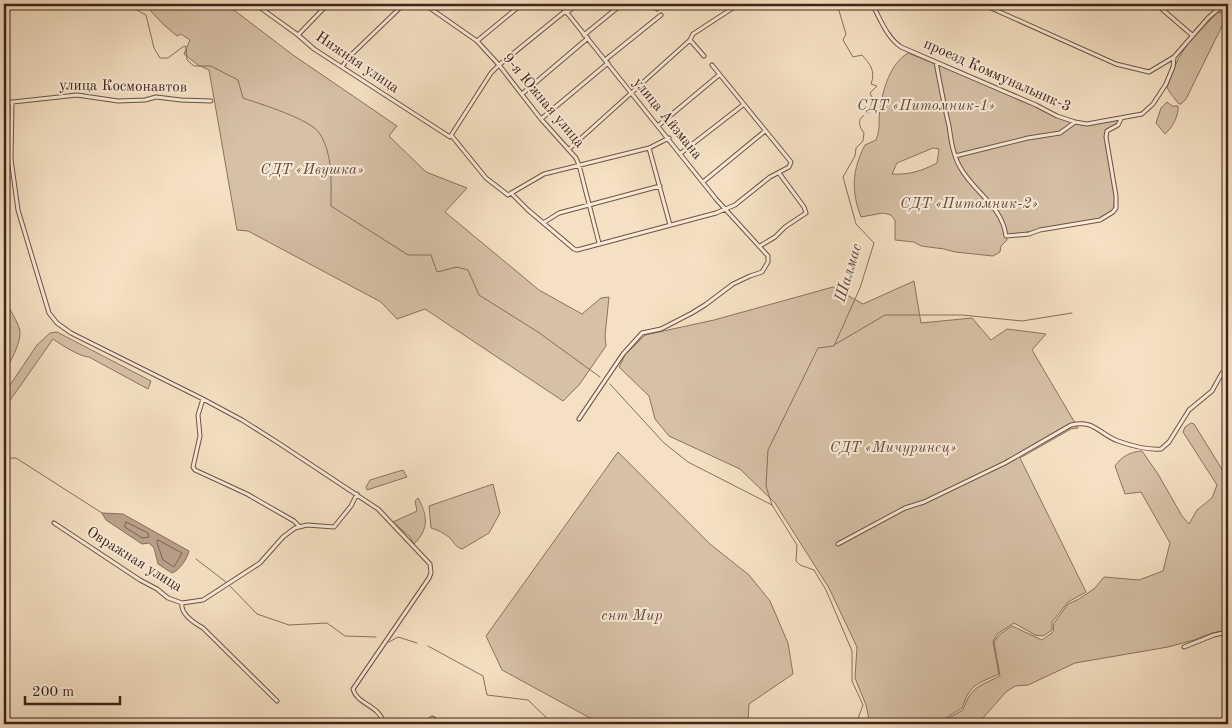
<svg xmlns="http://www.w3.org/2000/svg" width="1232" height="728" font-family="'Old Standard TT',serif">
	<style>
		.green { fill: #d6c0a6; stroke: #8c725f; fill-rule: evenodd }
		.water { fill: #b8a089; stroke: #886e5c }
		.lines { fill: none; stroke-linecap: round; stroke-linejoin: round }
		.shore { stroke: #7c6250; stroke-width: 1 }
		.stream { stroke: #886e5c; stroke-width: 1 }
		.minor-casing { stroke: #6e5243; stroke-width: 5 }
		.minor { stroke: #f8ebd8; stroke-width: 3 }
		.labels { text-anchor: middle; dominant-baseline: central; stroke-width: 4; stroke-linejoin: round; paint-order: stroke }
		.street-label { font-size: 15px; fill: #412318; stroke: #f8ebd8 }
		.park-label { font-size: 15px; font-style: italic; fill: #664a3c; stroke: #f8ebd8 }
		.water-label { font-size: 16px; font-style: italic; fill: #65483a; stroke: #f8ebd8 }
	</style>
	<rect width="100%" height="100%" fill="#f5e0c3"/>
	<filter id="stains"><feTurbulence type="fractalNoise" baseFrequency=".004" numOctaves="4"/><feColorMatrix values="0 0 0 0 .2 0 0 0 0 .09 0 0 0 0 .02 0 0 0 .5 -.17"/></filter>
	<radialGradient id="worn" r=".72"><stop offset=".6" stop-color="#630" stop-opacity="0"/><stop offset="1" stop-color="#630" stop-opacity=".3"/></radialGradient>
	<path class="green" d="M144,4H226L293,55L397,126L389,136L426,172L467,188L445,212L539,290L582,314L601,298L609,297L605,336L606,346L579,385L563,401L425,309L397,319L381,302L248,231L237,230L209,70L198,65L184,54L190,40L181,34L177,36L164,25Z
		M1218,12L1222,13L1224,16V22L1186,99L1181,104H1179C1176,100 1168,91 1167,87L1178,59L1188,43Z
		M908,53L1037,105L1075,124L1087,125L1119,119V122L1106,133L1115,196L1113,211L1100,219L1006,236L1007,240L1001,246L1000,252L993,256L955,252L944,249L921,246L914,242L895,240V220L891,215L883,213L861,217C851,191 852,170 865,145L876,140C881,127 878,121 880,109C883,89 890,64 908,53ZM933,148L939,149L937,163C922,171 909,175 892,174L897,163Z
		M1167,102L1172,106H1178C1179,116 1172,128 1165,134L1156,123L1161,108Z
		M914,281L921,323L972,318L991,340L1007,329L1046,334L1032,350L1078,428L1071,429L1020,458L1086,592L1068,602L1052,622V630L1043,636L1035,635L1014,623L997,634L993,642L999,674C977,684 970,684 962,708L936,724H870L866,705L855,678L857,647L829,588L775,503L740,469L669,436L655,419L649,396L619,367L625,355L645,335L714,320L833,287L863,304Z
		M4,299C8,306 19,324 20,331C21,343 10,363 4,372Z
		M57,332L151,381L148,389L89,357C80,357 60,344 53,339L4,409V394L37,345L50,333Z
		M1191,423L1194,424L1228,479V630L1212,633L1194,640L1168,647L1075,663L1028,685L1015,686L1006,692L982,719L975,724H938L963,710C971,686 980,686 1000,676L994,642L999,635L1012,626L1042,640L1053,632L1054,623L1068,604L1079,599L1095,588L1104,577L1139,580L1163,571L1170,543L1141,492L1125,494L1115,466C1122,456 1130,452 1142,451L1158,474L1182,516L1189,524L1197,510L1212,498L1217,485L1183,432L1185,427Z
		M618,452L710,544L749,575L770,601L788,643L793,674L749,704L748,724H629L590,718L502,670L486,636Z
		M403,470L407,477L367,490L366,487L370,480Z
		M493,484L500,513L489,533L462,549C456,547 454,543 450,538C444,533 438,530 431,528L429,506Z
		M418,498C428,516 429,529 414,544L410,537L393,522L417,511L415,501Z"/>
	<path class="water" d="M102,513L123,514L189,551C187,559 180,570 172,573L158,564L154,548L149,543L142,544L106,520Z"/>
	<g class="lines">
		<path class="shore" d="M126,522L148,533L149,537L142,538L125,527Z
			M158,540L182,553L174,567L163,560L157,543Z"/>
		<path class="stream" d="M126,4L146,15L154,48L160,58H168L184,46L186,47L187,60L194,66H211L238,80L243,98C260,104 311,119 320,134C333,155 331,182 331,206L408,255H431L437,272L457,267L468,270L479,295L538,332L600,377
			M834,345L885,315H962L1022,321L1072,313
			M610,384L664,443L688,462L772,505L797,545L796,561L800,565L814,570L826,590L852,651V681L863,705L856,724
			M4,458H16L102,513
			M772,505L766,486L768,450L818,348L834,346L860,288L874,243L856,224L843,177L855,156L856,148L863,141L864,133C858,125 857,117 868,114L872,105L870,102L872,97L870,93L877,86L871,84C876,71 870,64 862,55L853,57L843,40L846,34L837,4
			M196,559L226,582
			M229,585L257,614L289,625L327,623L345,636L376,637
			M389,642L398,637L417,643
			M428,646L483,676L487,695L528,700L553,724"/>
		<g class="minor-casing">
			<path id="minor" d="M255,4L298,35L314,49L450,137L491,73L499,65L574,4
				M424,4L477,41L499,65L541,119L576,158L579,165L599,243
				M560,4L716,199L768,256V262L762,272L750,276L733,284L705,305L692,313L661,329L642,333L623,354L579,419
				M653,4L657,9
				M872,4C880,18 887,38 901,47L1036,105L1057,116L1075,122L1087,124L1142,114L1153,104L1166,84L1173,67L1174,57L1208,18L1216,11L1228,4
				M982,4L1116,64L1149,72L1174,57
				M1156,4L1192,35
				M566,13L578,4
				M298,35L328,4
				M584,35L622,4
				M690,40L704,56
				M477,41L522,4
				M605,60L661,15
				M936,62C940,83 944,105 949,126C951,140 953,155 960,167C974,193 1002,205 1006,236L1029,234L1040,230L1100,220L1113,212L1116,208V196L1106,137L1107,131L1118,125L1121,119
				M342,67L348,58L404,4
				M522,94L588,38
				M12,102L11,159L18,210L49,313L57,323L71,333L203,399L242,420L280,444L378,509L430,564L431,573L429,578L353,689C357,705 379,704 384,724
				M4,103L77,95L118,101L145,100L156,97L181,100L211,101
				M541,119L608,63
				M659,125L719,75
				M451,135L486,178L508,195L544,174L649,148L669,138
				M649,148L670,225
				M569,149L690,40L693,34L739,4
				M681,153L743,105
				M955,156L1028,138L1060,133L1075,122
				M703,182L765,131
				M511,193L528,210L574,249L577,250L716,213L735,205L770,177L789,167L791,162L712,65
				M543,223L559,213L660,186
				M760,246L775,237L785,227L806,213L804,207L779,173
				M203,399L198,415L200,436L193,467L195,470L247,494L294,521L299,526
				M54,523L140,580L157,589L168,598L182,603L203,600L260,563L283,537L295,528L307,525L334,527L351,506L357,494
				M838,544L905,508L924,502L1005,463L1071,425C1094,419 1099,434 1118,441C1132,446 1147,450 1161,449L1169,442L1189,410L1212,391L1222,373L1228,370
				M182,603C180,614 194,623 203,628L277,701
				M1184,647L1214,635L1228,632
				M426,724L432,718L442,724
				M1221,724L1228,721"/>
		</g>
		<use href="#minor" class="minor"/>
	</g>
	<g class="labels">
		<g class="street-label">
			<text transform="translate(357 63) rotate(34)">Нижняя улица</text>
			<text transform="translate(997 76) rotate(24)">проезд Коммунальник-3</text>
			<text transform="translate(123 87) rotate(1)">улица Космонавтов</text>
			<text transform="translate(543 101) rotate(50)">9-я Южная улица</text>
			<text transform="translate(667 119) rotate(51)">улица Айзмана</text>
			<text transform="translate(134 560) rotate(32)">Овражная улица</text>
		</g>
		<g class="park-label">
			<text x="926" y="106">СДТ «Питомник-1»</text>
			<text x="312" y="170">СДТ «Ивушка»</text>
			<text x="969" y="204">СДТ «Питомник-2»</text>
			<text x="893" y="448">СДТ «Мичуринец»</text>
			<text x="632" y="616">снт Мир</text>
		</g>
		<g class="water-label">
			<text transform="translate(849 273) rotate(-73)">Шалмас</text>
		</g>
	</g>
	<rect width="1232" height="728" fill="none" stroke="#f5e0c3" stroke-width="20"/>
	<rect x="5" y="5" width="1222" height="718" fill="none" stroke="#412318" stroke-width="2.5"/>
	<rect x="10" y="10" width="1212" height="708" fill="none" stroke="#412318"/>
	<path d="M25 696v8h95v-8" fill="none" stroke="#412318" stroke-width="2.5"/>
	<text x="32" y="696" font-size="15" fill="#412318" stroke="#f8ebd8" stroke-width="4" paint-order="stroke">200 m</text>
	<rect width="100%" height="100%" filter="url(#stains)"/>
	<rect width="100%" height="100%" fill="url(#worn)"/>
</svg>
